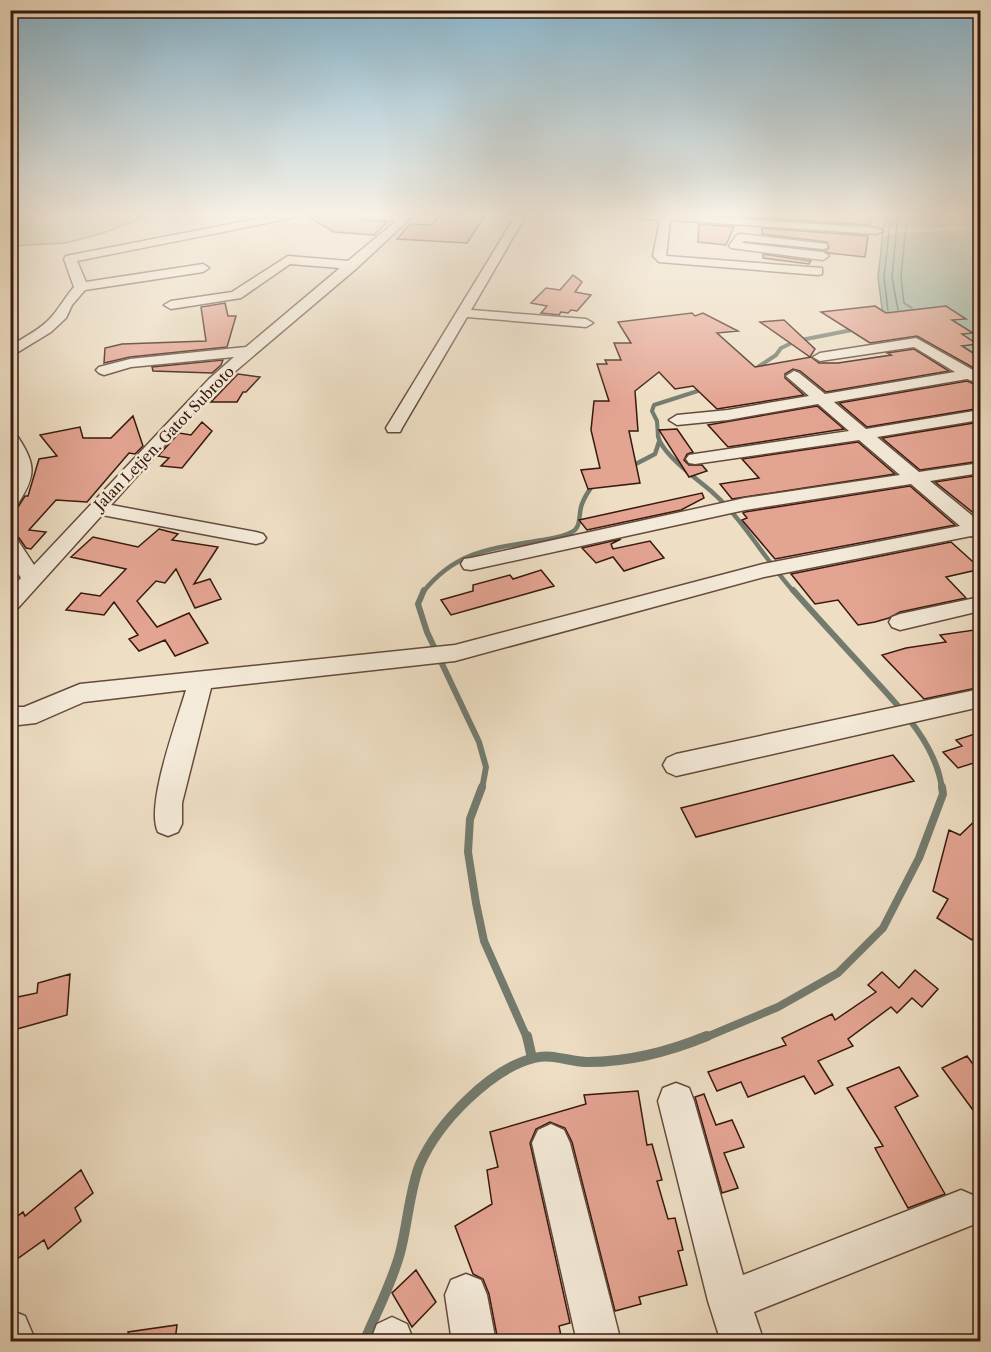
<svg xmlns="http://www.w3.org/2000/svg" width="991" height="1352" font-family="'Libre Caslon Text',serif">
	<style>
		.green { fill: #bac193; stroke: #786d50; stroke-width: 1.5 }
		.water { fill: #9bbdae; stroke: #737b6e; stroke-width: 1.5 }
		.pier { fill: #eedec4 }
		.lines { fill: none; stroke-linecap: round; stroke-linejoin: round }
		.shore { stroke: #696b5e; stroke-width: 1.5 }
		.stream-far4 { stroke: #737b6e; stroke-width: 4 }
		.stream-far3 { stroke: #737b6e; stroke-width: 4.5 }
		.stream-far2 { stroke: #737b6e; stroke-width: 6 }
		.stream-far1 { stroke: #737b6e; stroke-width: 8 }
		.stream { stroke: #737b6e; stroke-width: 10 }
		.building { fill: #e4a492; stroke: #37190e; stroke-width: 1.5 }
		.minor-casing { stroke: #654a3c; stroke-width: 3 }
		.minor { fill: #f4ead9; fill-rule: evenodd }
		.labels { text-anchor: middle; dominant-baseline: central; stroke-width: 5; stroke-linejoin: round; paint-order: stroke }
		.far-street-label { font-size: 15px; fill: #37190e; stroke: #f4ead9 }
	</style>
	<rect width="100%" height="100%" fill="#eedec4"/>
	<filter id="stains"><feTurbulence type="fractalNoise" baseFrequency=".00333" numOctaves="4"/><feColorMatrix values="0 0 0 0 .2 0 0 0 0 .09 0 0 0 0 .02 0 0 0 .5 -.17"/></filter>
	<radialGradient id="worn" r=".72"><stop offset=".6" stop-color="#630" stop-opacity="0"/><stop offset="1" stop-color="#630" stop-opacity=".3"/></radialGradient>
	<path class="green" d="M11,215H151L100,234L66,243L11,246Z"/>
	<path class="water" d="M885,215H980V378L883,316L878,277Z"/>
	<path class="pier" d="M884,226L892,228L980,226V230L897,233L883,237Z"/>
	<g class="lines">
		<path class="shore" d="M898,215L892,277L898,310
			M907,215L901,277L904,303L912,308
			M888,311L884,277L891,215"/>
		<path class="stream-far4" d="M752,371L776,355L781,348L796,341L857,329
			M658,436L657,421L652,411L654,405L704,389"/>
		<path class="stream-far3" d="M658,435C660,453 697,479 711,491C744,520 765,560 794,592
			M630,467L655,454L659,442
			M423,592C455,552 488,549 536,541C548,539 562,538 572,532C582,527 578,513 582,504C585,496 589,490 594,484"/>
		<path class="stream-far2" d="M424,590L418,604L427,632L479,742L486,767L482,789
			M793,590C816,616 839,641 862,666C893,701 936,740 942,789"/>
		<path class="stream-far1" d="M482,787L470,819L468,852L476,903L484,941L527,1038
			M704,1038L778,1007L838,973L883,928L919,858L943,794L942,787"/>
		<path class="stream" d="M527,1036L532,1058
			M364,1342C376,1313 392,1283 400,1253C407,1228 410,1187 420,1164C438,1123 490,1069 534,1058C552,1053 570,1062 588,1062C630,1062 668,1052 707,1036"/>
	</g>
	<path class="building" d="M305,215H356L363,220L387,222L374,235L334,232Z
		M440,215L485,216L467,243L397,239L410,224L432,225Z
		M762,215H872L870,225L762,218Z
		M699,224L734,227L726,245L698,242Z
		M762,228L868,236L865,257L828,253L825,251L829,248L827,242L762,234Z
		M763,254L811,261L809,264L763,258Z
		M573,275L582,282L575,292L591,295L577,311L571,310L568,313L561,312L559,315L541,313L547,306L531,303L546,288L560,290Z
		M225,303L228,316H236L227,347L130,357L104,363L105,348L122,344L206,341L201,307Z
		M875,306L886,313L946,306L966,319L952,320L973,333L962,334L977,344L962,346L981,358V372L917,336L870,343L821,312Z
		M692,313L695,316L703,313L738,331L717,333L755,367L811,357L819,363H838L891,355L887,353L914,349L949,371L826,392L800,371L793,369L785,374V378L804,395L717,409L693,386L675,389L659,372L635,391L638,431H629L640,483L588,489L581,470L600,468L591,430L594,401H609L597,364H607L605,360H621L614,343H631L618,322Z
		M784,320L815,349L810,357L760,322Z
		M223,360L221,365L212,373L153,371L152,367Z
		M238,374L260,377L246,392H243L237,402H211Z
		M967,381L974,384L981,382V408L867,427L839,403Z
		M817,406L844,429L728,447L708,425Z
		M133,416L143,446L135,454L129,453L87,502L56,500L29,530L46,532L31,549L26,548L19,538L10,535V509L18,507L25,496H28L39,459L57,456L40,435L80,427L83,438H111Z
		M202,422L212,431L182,468L161,466L169,458L158,456L179,433L191,435Z
		M980,422L981,461L920,470L882,438Z
		M677,429L693,452L687,454L684,460L689,465H702L707,471L689,477L659,430Z
		M858,442L895,474L732,499L720,484L759,478L742,459Z
		M980,475L981,519L935,482Z
		M910,486L955,525L775,559L742,520L747,518L743,513L745,512Z
		M702,493L704,498L681,510L587,530L579,520Z
		M159,529L178,534L172,540L218,547L194,584L210,579L221,599L195,608L176,569L165,583L156,581L137,601L157,627L189,613L208,643L175,656L165,640L139,651L129,639L138,635L114,602L104,615L66,610L81,593L100,596L126,569L71,557L93,537L138,547Z
		M621,539L611,544L613,549L650,541L664,558L624,571L613,557L596,563L582,548Z
		M951,542L981,569L946,577L966,598L900,612L889,618L875,622L858,625L838,600L815,604L791,574Z
		M541,570L554,586L451,615L441,600L473,591V585L510,575L513,579Z
		M981,629V687L924,699L882,655L906,648L946,642L940,635Z
		M981,732V765L977,762L958,768L943,752L962,746L956,740Z
		M893,755L914,781L696,837L681,808Z
		M981,815V925L972,940L937,918L948,899L933,891L949,830L960,835Z
		M915,970L938,989L922,1007L912,998L897,1013L891,1007L848,1039L853,1046L818,1061L833,1085L815,1094L804,1076L748,1097L741,1082L717,1091L708,1072L786,1045L782,1038L832,1014L835,1020L876,992L868,985L882,972L899,988Z
		M70,974L67,1015L10,1031V1003L13,998L37,993L38,983Z
		M967,1056L981,1075V1121L942,1068Z
		M899,1067L918,1096L895,1107L945,1194L908,1208L875,1148L883,1146L847,1088Z
		M638,1091L647,1145L652,1144L662,1180L657,1181L668,1219L675,1218L683,1250L678,1251L687,1285L639,1297L641,1304L615,1311L572,1142L565,1128L550,1122L536,1129L530,1143L570,1323L559,1326L562,1341H498L489,1294L483,1279L473,1274L455,1226L492,1204L487,1170L498,1167L490,1132L586,1104L584,1095Z
		M704,1094L716,1125L732,1120L744,1147L724,1153L738,1188L722,1193L695,1097Z
		M81,1170L93,1193L75,1208L81,1221L48,1249L44,1240L10,1264V1222L23,1212L25,1216Z
		M416,1270L436,1302L412,1327L392,1293Z
		M177,1325L175,1341H129L128,1332Z"/>
	<g class="lines">
		<g class="minor-casing">
			<path id="minor" d="M276,215H297L292,218L77,261L86,282L203,264L209,268L203,272L85,290L72,305L66,318L51,332L10,357V346C25,337 43,328 54,314C61,305 67,295 74,287L64,259L66,256Z
				M358,215H414L357,268L219,385L111,505L256,532L263,534L266,538L263,542L256,544L102,515L18,608L10,610V589L21,578L10,561V537L17,539L34,565L209,379L234,357L131,367L104,375L99,373L96,370L99,367L130,359L246,347L340,268L290,264L241,298L171,309L164,305L171,301L232,292L288,256L348,261L396,221L363,218Z
				M516,215H526L471,310L586,319L593,323L586,327L467,317L402,428L400,432H388L386,428Z
				M633,215H686L877,228L883,231L877,234L670,220L666,256L822,268V274L818,275L659,262L653,256L660,220L638,218Z
				M741,234L827,244V248L823,249L744,241L742,243L823,252L829,256L823,260L731,248L729,246L737,235Z
				M916,338L980,374V380L975,382L967,379L834,402L866,429L980,410V420L877,437L919,472L980,463V473L930,481L980,522V539L971,536L764,577L455,661L211,688L182,803V824L178,832L168,836L158,832C145,806 177,721 186,690L84,702L36,723L10,726V707H24L80,684L455,645L763,564L960,526L911,484L745,510L471,570L464,569L461,564L464,559L471,558L745,498L900,475L859,440L695,464L689,463L686,459L689,455L695,454L849,431L818,404L728,420L677,425L669,420L677,415L728,410L809,396L786,376L794,371L799,373L825,394L955,372L914,347L820,361L813,357L820,353Z
				M10,433L16,434C36,464 37,475 17,505L10,507V485L14,479Z
				M980,597V611L900,630L892,627L889,622L892,617L900,614Z
				M980,689V707L676,776L667,772L663,765L667,758L676,754Z
				M676,1083L689,1088L694,1101L743,1275L961,1190L975,1196L980,1209L975,1224L754,1312L764,1342H721L708,1301L658,1101L663,1088Z
				M551,1124L564,1130L570,1143L621,1342H577L532,1143L538,1130Z
				M466,1274L481,1280L487,1295L496,1342H452L445,1295L451,1280Z
				M10,1310L25,1316L36,1342H10Z
				M392,1317L407,1324L414,1342H370L377,1324Z"/>
		</g>
		<use href="#minor" class="minor"/>
	</g>
	<linearGradient id="sky" x2="0" y2="1"><stop stop-color="#89b8d1"/><stop offset="0.53" stop-color="#f7f0e4"/><stop offset="1" stop-color="#f7f0e4" stop-opacity="0"/></linearGradient>
	<rect width="991" height="404" fill="url(#sky)"/>
	<g class="labels">
		<g class="far-street-label">
			<text transform="translate(164 438) rotate(-46)">Jalan Letjen. Gatot Subroto</text>
		</g>
	</g>
	<rect width="991" height="1352" fill="none" stroke="#eedec4" stroke-width="36"/>
	<rect x="12" y="12" width="967" height="1328" fill="none" stroke="#37190e" stroke-width="3"/>
	<rect x="18" y="18" width="955" height="1316" fill="none" stroke="#37190e" stroke-width="1.5"/>
	<rect width="100%" height="100%" filter="url(#stains)"/>
	<rect width="100%" height="100%" fill="url(#worn)"/>
</svg>
